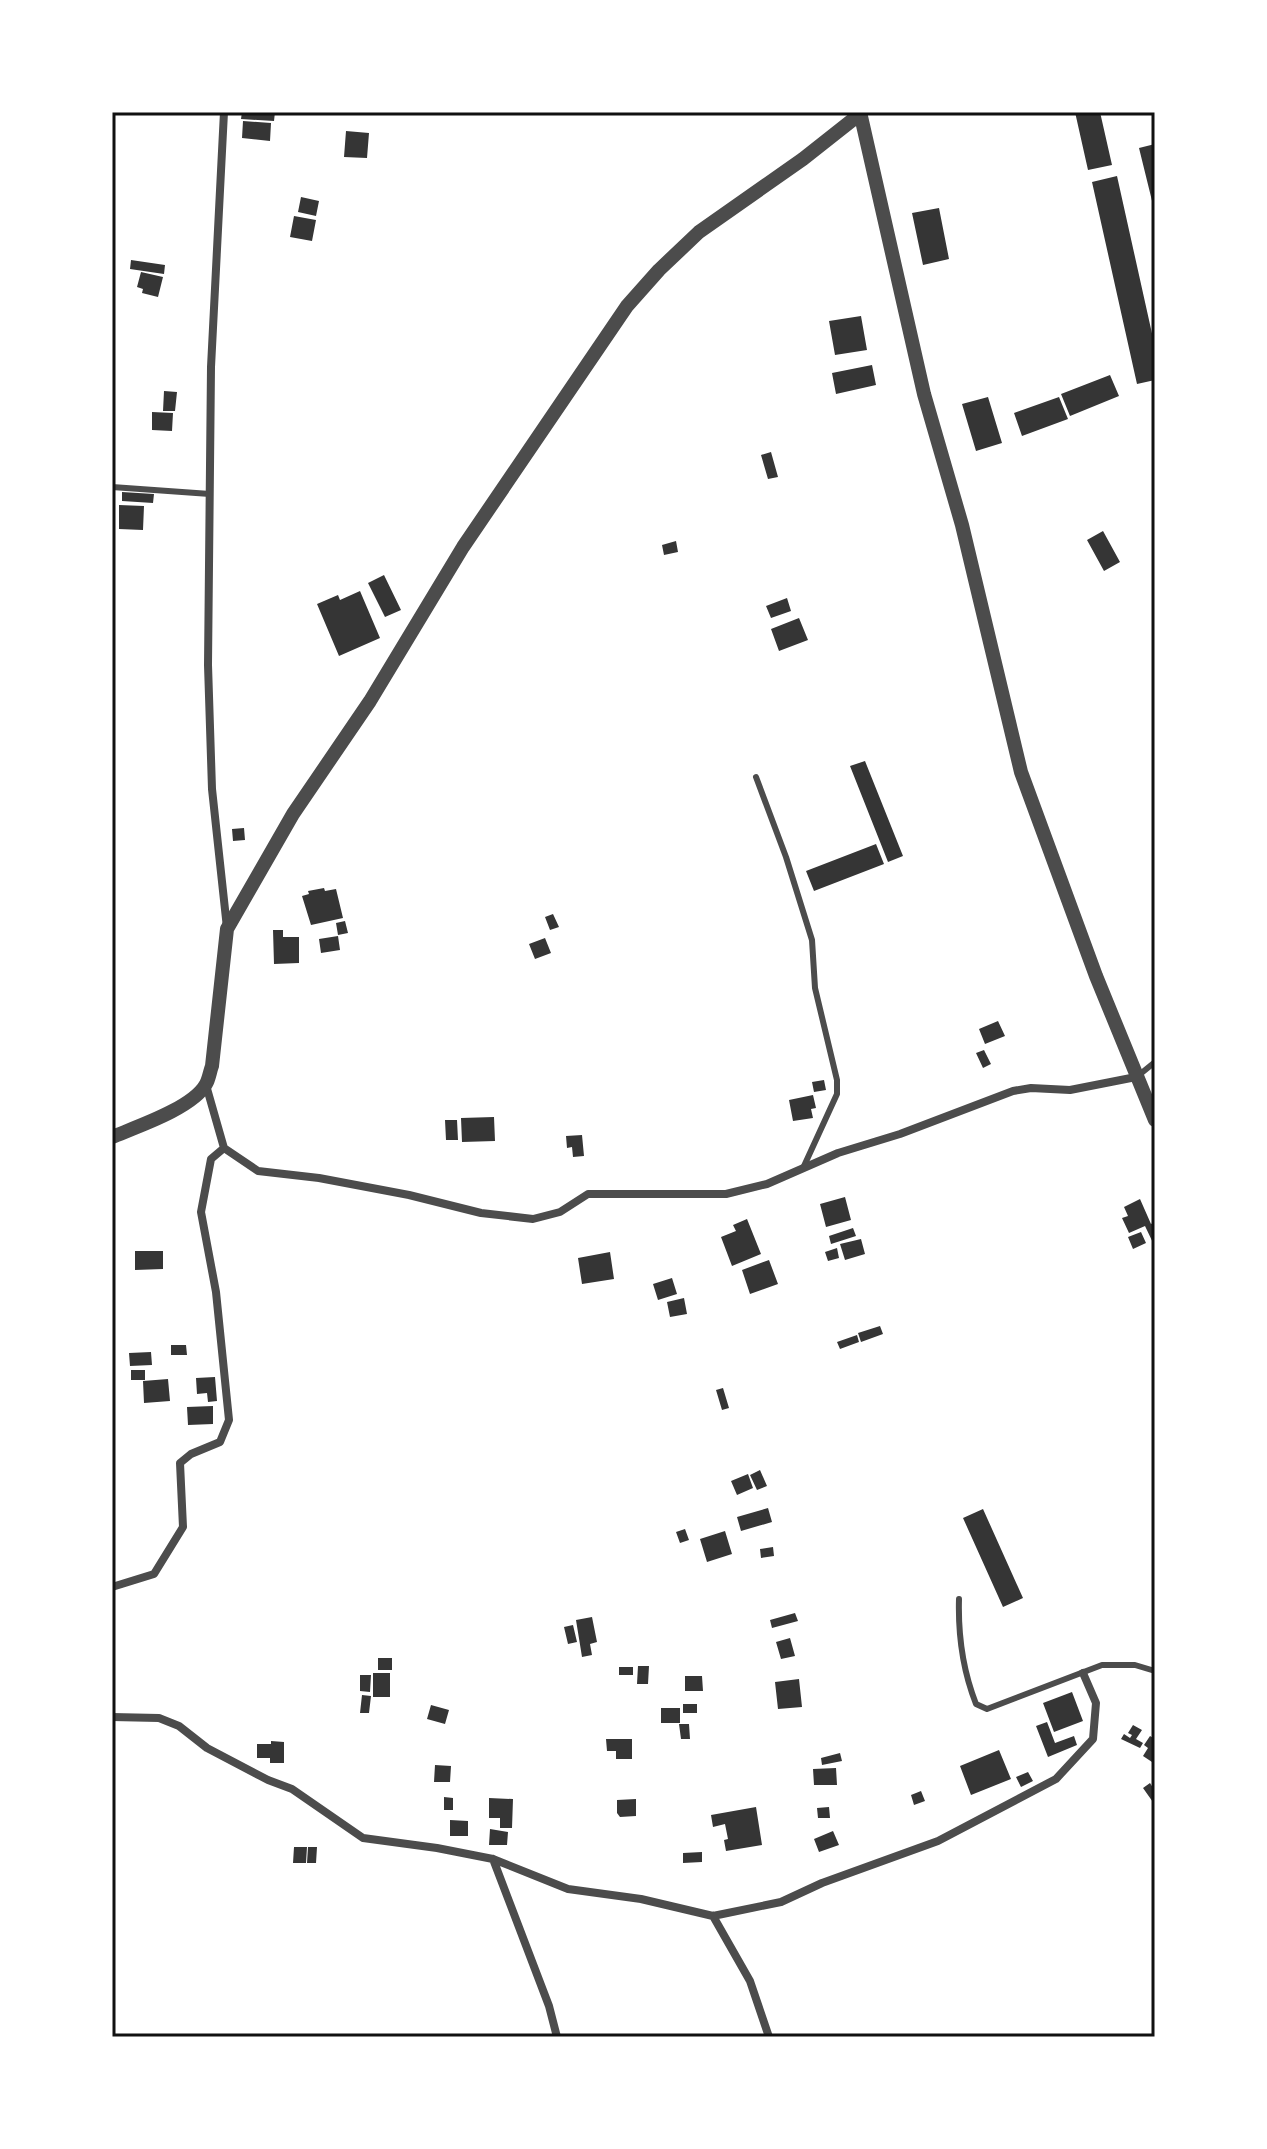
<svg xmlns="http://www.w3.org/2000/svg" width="1267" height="2149" font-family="Barlow,sans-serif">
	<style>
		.building { fill: #353535 }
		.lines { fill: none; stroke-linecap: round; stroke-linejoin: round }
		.service { stroke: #4c4c4c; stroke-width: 6 }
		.minor { stroke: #4c4c4c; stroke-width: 8 }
		.tertiary { stroke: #4c4c4c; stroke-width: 14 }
		.neatline { fill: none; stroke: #111; stroke-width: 3 }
	</style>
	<rect width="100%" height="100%" fill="#fff"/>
	<path class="building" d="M242,112H275L274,121L241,119Z
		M1075,112H1100L1112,165L1088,170Z
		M243,121L271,123L270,141L242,138Z
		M346,131L369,133L367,158L344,157Z
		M1155,144V209H1154L1139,148Z
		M1117,176L1155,347V380L1137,384L1092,182Z
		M301,197L319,201L316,216L298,212Z
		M939,208L949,259L923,265L912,213Z
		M294,216L316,220L312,241L290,237Z
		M131,260L165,265L164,274L130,269Z
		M141,272L163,277L158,297L142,293L143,289L137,287Z
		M861,316L867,350L835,355L829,321Z
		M872,365L876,385L836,394L832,373Z
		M1110,375L1119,396L1070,416L1061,394Z
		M164,391L177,392L175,411H163Z
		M988,397L1002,443L976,451L962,404Z
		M1059,397L1068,419L1022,436L1014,413Z
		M152,412L173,413L172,431L152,430Z
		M771,452L778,477L768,479L761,455Z
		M122,492L154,494L153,503L122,501Z
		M119,505L144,506L143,530L119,529Z
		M1103,531L1120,562L1104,571L1087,540Z
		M676,541L678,552L664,555L662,545Z
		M384,575L401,610L385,617L368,583Z
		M360,591L380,638L339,656L317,604L338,595L340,600Z
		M787,598L791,611L771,618L766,606Z
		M799,618L808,640L779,651L771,629Z
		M865,761L903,856L888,862L850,766Z
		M244,828L245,840L233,841L232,829Z
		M876,844L884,864L814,891L806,871Z
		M324,888L325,891L336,889L343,918L311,925L302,896L309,894L308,891Z
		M553,914L559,927L550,930L545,917Z
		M345,921L348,933L338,935L336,923Z
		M273,930H283V937H299V963L274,964Z
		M338,936L340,950L321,953L319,939Z
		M545,938L551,953L535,959L529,944Z
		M998,1021L1005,1036L985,1044L979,1029Z
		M984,1050L991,1064L983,1068L976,1053Z
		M824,1080L826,1090L814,1092L812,1082Z
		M813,1095L816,1108L811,1109L813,1118L793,1121L789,1100Z
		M494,1117L495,1141L462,1142L461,1118Z
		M445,1120H457L458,1140H446Z
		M582,1135L584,1156L573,1157L572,1147L567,1148L566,1136Z
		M845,1197L851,1220L826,1227L820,1204Z
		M1140,1199L1151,1224L1155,1222V1247L1145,1226L1129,1233L1122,1218L1128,1216L1124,1207Z
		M747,1219L761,1254L732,1266L721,1237L736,1231L733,1225Z
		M853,1228L856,1236L831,1244L829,1236Z
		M1141,1232L1146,1243L1133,1249L1128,1237Z
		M861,1239L865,1254L845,1260L840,1244Z
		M837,1248L839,1258L828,1261L825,1252Z
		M135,1251H163V1269L135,1270Z
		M610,1252L614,1279L582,1284L578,1258Z
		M769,1260L778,1284L750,1294L742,1270Z
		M672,1278L677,1294L658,1300L653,1284Z
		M684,1298L687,1314L670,1317L667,1302Z
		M880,1326L883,1334L861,1342L858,1333Z
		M857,1335L859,1342L840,1349L837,1342Z
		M171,1345H186L187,1355H171Z
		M151,1352L152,1365L130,1366L129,1353Z
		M131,1370H145V1380H131Z
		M215,1377L217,1401L208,1402L207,1393L197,1394L196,1378Z
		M168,1379L170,1401L144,1403L143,1381Z
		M723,1388L729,1408L722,1410L716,1390Z
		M213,1406V1424L188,1425L187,1407Z
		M760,1470L767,1486L757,1490L750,1475Z
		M748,1474L753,1488L737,1495L731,1481Z
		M768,1508L772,1522L741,1531L737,1517Z
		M983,1509L1023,1598L1003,1607L963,1518Z
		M685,1529L689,1540L680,1543L676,1532Z
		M725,1531L732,1554L707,1562L700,1539Z
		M773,1547L774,1556L761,1558L760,1549Z
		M795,1613L798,1621L772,1628L770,1620Z
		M592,1617L597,1642L590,1644L592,1655L582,1657L576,1620Z
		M573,1625L577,1642L568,1644L564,1627Z
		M790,1638L795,1656L781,1659L776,1642Z
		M378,1658H392V1670H378Z
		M638,1666H649L648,1684H637Z
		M619,1667H633V1675H619Z
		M373,1673H390V1697H373Z
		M360,1675H371L370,1692L360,1691Z
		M685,1676H702L703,1691H685Z
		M799,1679L802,1707L778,1709L775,1682Z
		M1072,1692L1083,1721L1054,1732L1043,1703Z
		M362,1695L371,1696L369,1713H360Z
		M683,1704H697V1713H683Z
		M431,1705L449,1710L445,1724L427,1719Z
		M661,1708H680V1723H661Z
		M1047,1722L1055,1743L1074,1736L1077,1745L1048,1757L1036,1726Z
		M679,1724H689L690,1739H681Z
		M1133,1725L1142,1730L1136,1739L1143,1743L1140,1748L1121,1739L1124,1734L1130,1738L1132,1735L1128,1733Z
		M1150,1736L1155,1739V1764L1143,1756L1148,1748L1144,1745Z
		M606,1739H632V1759H616V1751H607Z
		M271,1741L284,1742V1763H270V1758H257V1744H271Z
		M999,1750L1011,1779L971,1795L960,1766Z
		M840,1753L842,1761L822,1765L821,1758Z
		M435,1765L451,1766L450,1782H434Z
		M836,1768L837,1785H814L813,1769Z
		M1028,1772L1033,1781L1021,1787L1016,1777Z
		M1150,1783L1155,1791V1805L1143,1788Z
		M921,1791L925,1801L914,1805L911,1795Z
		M444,1797L453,1798V1810H444Z
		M489,1798L513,1799L512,1828H500V1818H489Z
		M636,1799V1816L620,1817L617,1813V1800Z
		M756,1807L762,1845L726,1851L724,1840L728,1839L725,1824L713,1827L711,1815Z
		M829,1807L830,1818H818L817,1808Z
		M450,1820L468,1821V1836H450Z
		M490,1829L508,1832L507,1845H489Z
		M833,1831L839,1845L819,1852L814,1839Z
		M294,1847H307L306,1863H293Z
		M308,1847H317L316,1863H307Z
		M702,1852V1862L683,1863V1853Z"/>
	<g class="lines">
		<path class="service" d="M112,487L210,494
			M756,777L786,857L812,940L815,988L837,1080V1094L804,1166
			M1139,1075L1155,1062
			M959,1599C958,1635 963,1671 976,1704L987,1709L1102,1665H1135L1155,1671"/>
		<path class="minor" d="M224,112L211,367L208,665L212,789L227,928
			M206,1085L224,1148L258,1171L319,1178L409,1195L481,1213L533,1219L560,1212L588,1194H726L767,1184L838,1153L900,1134L1013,1091L1031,1088L1070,1090L1136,1077
			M112,1587L154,1574L183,1527L180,1463L191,1454L220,1442L229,1420L216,1292L201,1212L211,1159L224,1148
			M112,1717L159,1718L179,1726L207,1748L268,1780L292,1789L363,1838L437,1848L493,1859L568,1889L641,1899L713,1916L781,1902L822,1883L938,1841L1056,1779L1093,1739L1096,1703L1083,1673
			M493,1859L549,2006L557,2037
			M713,1916L750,1981L769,2037"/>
		<path class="tertiary" d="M860,112L924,394L962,525L1021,772L1096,976L1155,1120
			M112,1137C136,1127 193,1108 206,1084C209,1079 210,1071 212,1066L227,929L293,814L370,701L463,547L627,306L659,270L699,232L803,159L860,114"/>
	</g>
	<rect width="1267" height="2149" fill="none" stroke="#ffffff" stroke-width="228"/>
	<rect x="114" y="114" width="1039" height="1921" class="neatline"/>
</svg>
